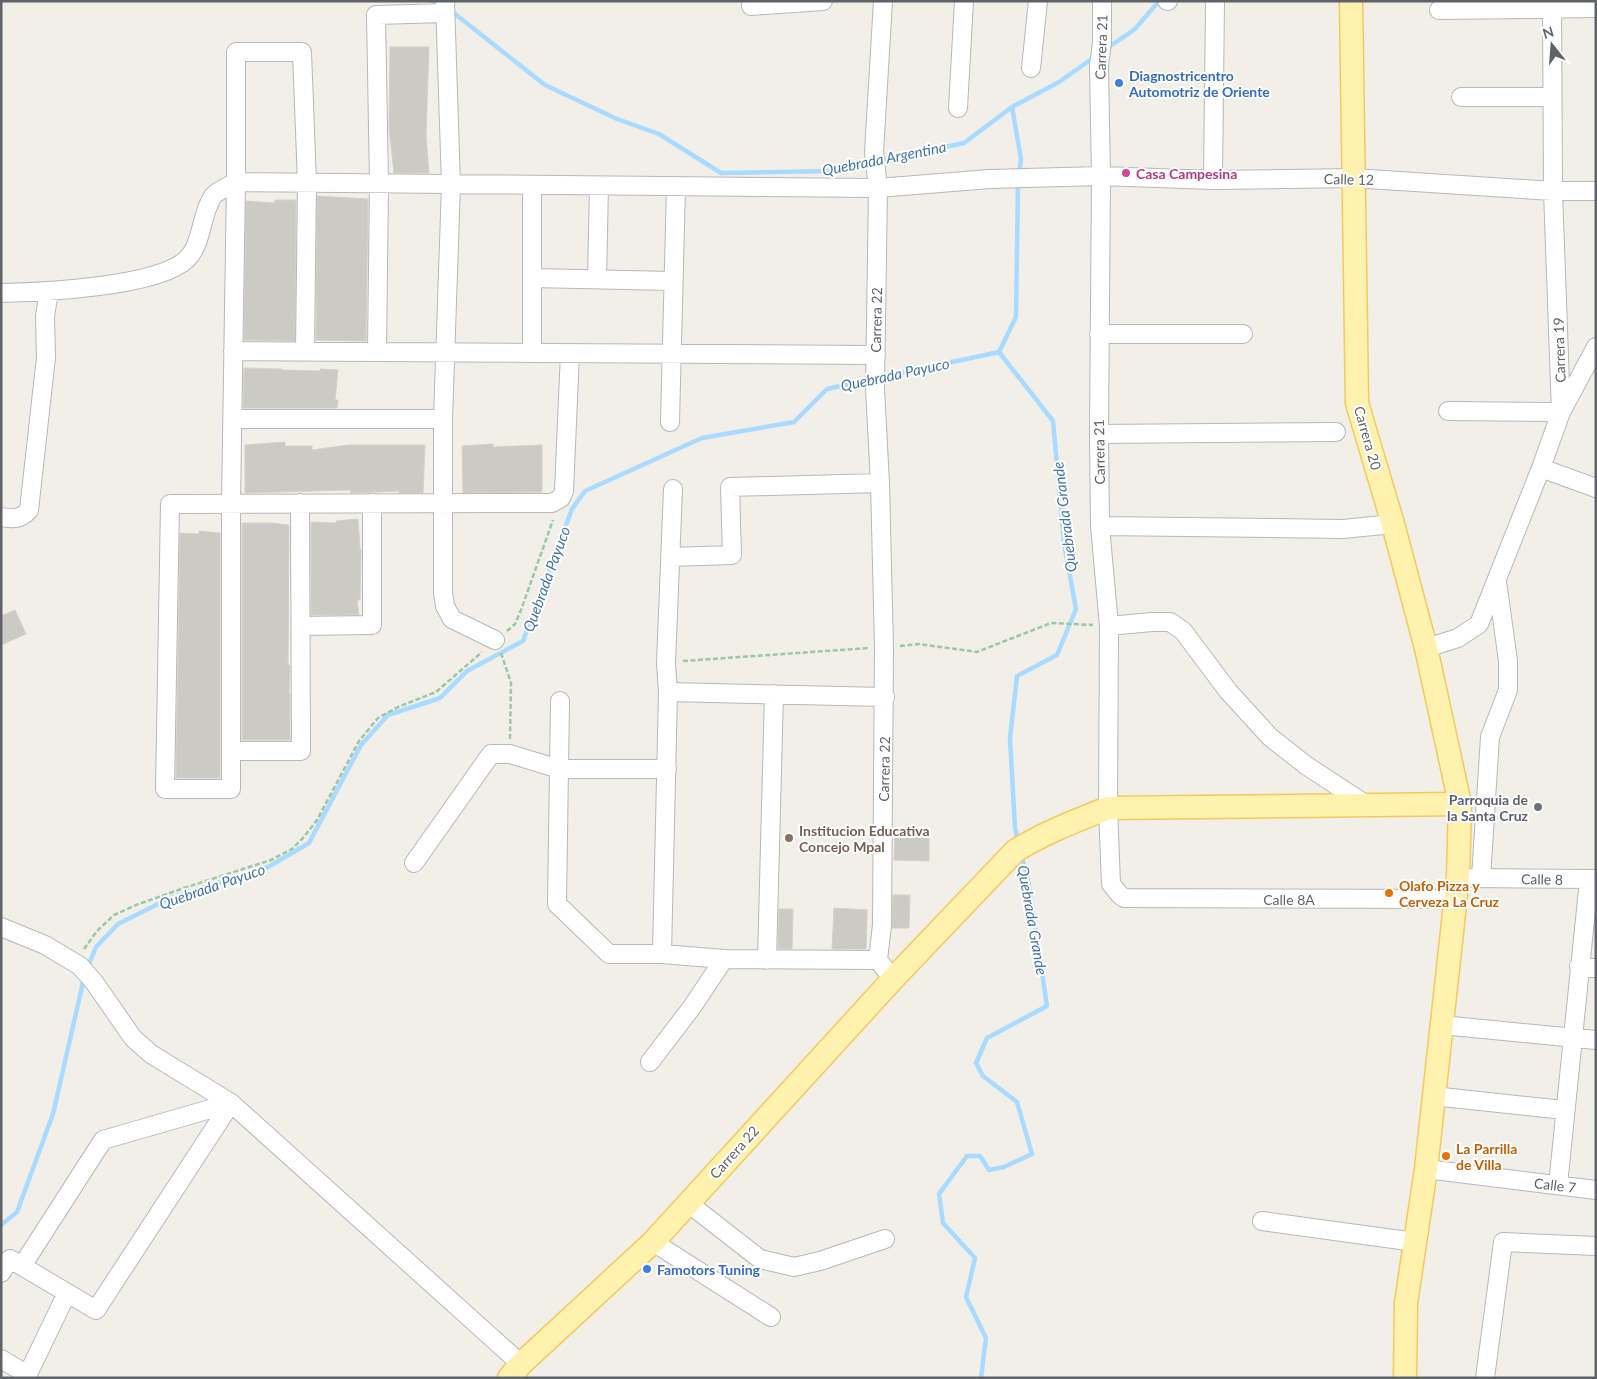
<svg xmlns="http://www.w3.org/2000/svg" width="1597" height="1379" font-family="Lato,sans-serif">
	<style>
		.lines { fill: none; stroke-linecap: round; stroke-linejoin: round }
		.stream { stroke: #a9daff; stroke-width: 4.5 }
		.building { fill: #cccac4; stroke: #d6d1c5 }
		.minor-casing { stroke: #b5b8bc; stroke-width: 20 }
		.major-casing { stroke: #f3c95e; stroke-width: 25 }
		.path { stroke: #9bc7a8; stroke-width: 2.5; stroke-dasharray: 5 2.5; stroke-linecap: butt }
		.minor { stroke: #fff; stroke-width: 18 }
		.major { stroke: #fff2ae; stroke-width: 22 }
		.shop-dot { fill: #3f7fe0; stroke: #fff; stroke-width: 2 }
		.hotel-dot { fill: #d1479c; stroke: #fff; stroke-width: 2 }
		.worship-dot { fill: #6b7280; stroke: #fff; stroke-width: 2 }
		.education-dot { fill: #8d6e63; stroke: #fff; stroke-width: 2 }
		.food-dot { fill: #e8710a; stroke: #fff; stroke-width: 2 }
		.labels { text-anchor: middle; dominant-baseline: central; stroke-width: 4; stroke-linejoin: round; paint-order: stroke }
		.street-label { font-size: 14px; fill: #5f6368; stroke: #fff }
		.shop-label { font-size: 14px; font-weight: bold; fill: #366cbe; stroke: #fff; text-anchor: start }
		.hotel-label { font-size: 14px; font-weight: bold; fill: #b23c85; stroke: #fff; text-anchor: start }
		.worship-label { font-size: 14px; font-weight: bold; fill: #5b616d; stroke: #fff; text-anchor: end }
		.education-label { font-size: 14px; font-weight: bold; fill: #785e54; stroke: #fff; text-anchor: start }
		.food-label { font-size: 14px; font-weight: bold; fill: #c56008; stroke: #fff; text-anchor: start }
		.water-label { font-size: 15px; font-style: italic; fill: #4174ab; stroke: #fff }
	</style>
	<rect width="100%" height="100%" fill="#f1efe8"/>
	<g class="lines">
		<path class="stream" d="M431,1L441,5
			M450,10L545,85L617,119L659,134L721,173L834,171L871,163
			M1106,49L1135,29L1159,1
			M1012,107L1021,159L1019,174
			M879,161L964,143L1012,107L1059,82L1096,56
			M999,352L1053,421L1064,543L1076,609L1057,655L1017,676L1010,738L1015,828L1018,842
			M999,352L1016,317L1018,182
			M878,378L999,352
			M87,969L96,947L118,924L168,899L268,867L309,843L361,745L388,715L440,698L467,671L523,641L572,509L585,491L702,438L794,422L827,389L871,379
			M1,1225L17,1212L53,1114L84,978
			M981,1378L986,1338L966,1297L975,1258L943,1223L939,1194L967,1156H980L989,1170L1004,1167L1032,1154L1017,1102L983,1076L976,1063L987,1038L1047,1006L1028,880L1021,854"/>
	</g>
	<path class="building" d="M390,47H429L426,135L429,173H394L389,128Z
		M317,196L368,199L366,341L316,340Z
		M275,200H296L295,341L244,340L246,201L275,203Z
		M244,368L282,369V370L320,371V369L338,370L335,400H338L337,408H243Z
		M285,442V446H312V450L348,445H425L423,493H399V491L351,493L350,490L245,493V445Z
		M493,444V447L542,445V492L463,493L462,446Z
		M358,519L360,549L361,550L360,600H357L359,615H311V522L336,523V521Z
		M242,523H271L289,525L288,665H290L289,693H290V740H242Z
		M199,531L220,533V778H176L180,533L199,534Z
		M15,610L26,634L1,645V616Z
		M895,832H929V861L894,860Z
		M893,895H910L909,928H892Z
		M834,908L867,910L866,949H832Z
		M779,909H793L792,949H778Z"/>
	<g class="lines">
		<g class="minor-casing">
			<path id="minor" d="M445,1L451,185L443,419V593L445,606L452,619L495,640
				M883,1L874,152L878,188L875,389L880,483L884,647L882,925L878,960L893,979
				M1102,1V42L1099,66L1101,176L1099,434L1100,526L1109,626L1108,808L1111,884L1119,894L1124,898L1455,899
				M1167,1H1168
				M751,6L823,1
				M1439,10L1596,8
				M1031,68L1038,1
				M1461,97H1552
				M958,108L964,1
				M1213,180L1215,1
				M532,278L672,281
				M597,279L599,186
				M1,293C42,292 158,287 187,259C200,246 201,223 208,206C210,203 211,198 213,196C219,190 229,186 236,182L878,188L990,179L1101,176L1213,180L1353,178L1553,191H1596
				M1099,334H1243
				M233,351L876,355
				M305,352L307,183L302,52H236V182L231,503V789H165L170,504L552,503L561,498L564,491L570,353
				M377,352L379,184L376,15L444,13
				M532,353V186
				M1448,411L1561,412
				M1561,412L1596,347
				M234,419H443
				M670,422L676,187
				M1099,434L1336,432
				M1541,468L1596,488
				M1,517C13,519 20,520 29,510L46,357L45,316L49,291
				M1100,526L1343,529L1393,524
				M670,557L732,555L730,487L880,483
				M301,626L372,625V503
				M1109,626L1152,622H1170L1183,631L1228,691L1270,737L1307,766L1368,806
				M1426,648L1458,638L1479,624L1541,468L1561,412L1553,191L1552,1
				M668,692L885,697
				M560,701L557,904L609,954H662L724,959L878,960
				M231,751H301L300,503
				M414,863L491,754H510L559,769H667
				M1471,878L1596,879
				M1481,878L1490,737L1508,690V661L1497,581
				M1,927L45,945L80,966L94,982L133,1038L151,1054L231,1103L521,1364
				M662,954L668,692L666,663L673,489
				M767,960L774,694
				M1579,966L1596,968
				M1442,1025L1596,1040
				M650,1062L692,1007L724,959
				M1433,1096L1564,1110
				M1426,1169L1596,1190
				M1558,1185L1589,880
				M688,1203L760,1259L794,1267L820,1261L885,1239
				M1262,1221L1415,1242
				M653,1242L771,1317
				M22,1266L103,1140L231,1103
				M1,1273L10,1259L96,1310L231,1103
				M1,1359L28,1375
				M26,1378L67,1293
				M1485,1378L1503,1242L1596,1246"/>
		</g>
		<g class="major-casing">
			<path id="major" d="M1351,1L1357,403L1393,524L1426,648L1460,804L1458,877L1426,1169L1406,1303L1405,1378
				M509,1378L521,1364L653,1242L893,979L1015,851C1044,833 1075,821 1108,808L1460,804"/>
		</g>
		<path class="path" d="M507,631L515,624L521,610L553,520
			M900,646L919,644L977,652L1051,623L1093,625
			M501,653L511,683L510,739
			M683,661L869,648
			M84,949L97,931L114,915L136,905L184,888L271,860L292,849L303,838L317,820L359,741L378,718L398,707L436,692L482,652"/>
		<use href="#minor" class="minor"/>
		<use href="#major" class="major"/>
	</g>
	<g class="shop-dot">
		<circle cx="1119" cy="83" r="5"/>
		<circle cx="647" cy="1269" r="5"/>
	</g>
	<circle class="hotel-dot" cx="1126" cy="173" r="5"/>
	<circle class="worship-dot" cx="1538" cy="807" r="5"/>
	<circle class="education-dot" cx="789" cy="838" r="5"/>
	<g class="food-dot">
		<circle cx="1389" cy="893" r="5"/>
		<circle cx="1446" cy="1156" r="5"/>
	</g>
	<g class="labels">
		<g class="street-label">
			<text transform="translate(1101 47) rotate(-88)">Carrera 21</text>
			<text transform="translate(1349 179) rotate(1)">Calle 12</text>
			<text transform="translate(876 320) rotate(-89)">Carrera 22</text>
			<text transform="translate(1559 350) rotate(-92)">Carrera 19</text>
			<text transform="translate(1368 438) rotate(74)">Carrera 20</text>
			<text transform="translate(1099 452) rotate(-91)">Carrera 21</text>
			<text transform="translate(884 769) rotate(-89)">Carrera 22</text>
			<text transform="translate(1542 879) rotate(1)">Calle 8</text>
			<text x="1289" y="899">Calle 8A</text>
			<text transform="translate(734 1152) rotate(-48)">Carrera 22</text>
			<text transform="translate(1555 1185) rotate(7)">Calle 7</text>
		</g>
		<g class="shop-label">
			<text x="1129" y="75">Diagnostricentro<tspan x="1129" dy="16">Automotriz de Oriente</tspan></text>
			<text x="657" y="1269">Famotors Tuning</text>
		</g>
		<g class="hotel-label">
			<text x="1136" y="173">Casa Campesina</text>
		</g>
		<g class="worship-label">
			<text x="1528" y="799">Parroquia de<tspan x="1528" dy="16">la Santa Cruz</tspan></text>
		</g>
		<g class="education-label">
			<text x="799" y="830">Institucion Educativa<tspan x="799" dy="16">Concejo Mpal</tspan></text>
		</g>
		<g class="food-label">
			<text x="1399" y="885">Olafo Pizza y<tspan x="1399" dy="16">Cerveza La Cruz</tspan></text>
			<text x="1456" y="1148">La Parrilla<tspan x="1456" dy="16">de Villa</tspan></text>
		</g>
		<g class="water-label">
			<text transform="translate(884 158) rotate(-11)">Quebrada Argentina</text>
			<text transform="translate(895 374) rotate(-12)">Quebrada Payuco</text>
			<text transform="translate(1064 517) rotate(-97)">Quebrada Grande</text>
			<text transform="translate(546 579) rotate(-70)">Quebrada Payuco</text>
			<text transform="translate(212 886) rotate(-19)">Quebrada Payuco</text>
			<text transform="translate(1033 920) rotate(80)">Quebrada Grande</text>
		</g>
	</g>
	<rect width="1597" height="1379" fill="none" stroke="#5f6368" stroke-width="5"/>
	<g transform="translate(1552 45) rotate(343)" stroke="#ffffff" stroke-width="4" paint-order="stroke">
	<path d="M0-4L9 19L0 12L-9 19Z" fill="#5f6368"/>
	<text y="-8" font-size="14" font-weight="bold" text-anchor="middle" fill="#5f6368">N</text>
	</g>
</svg>
